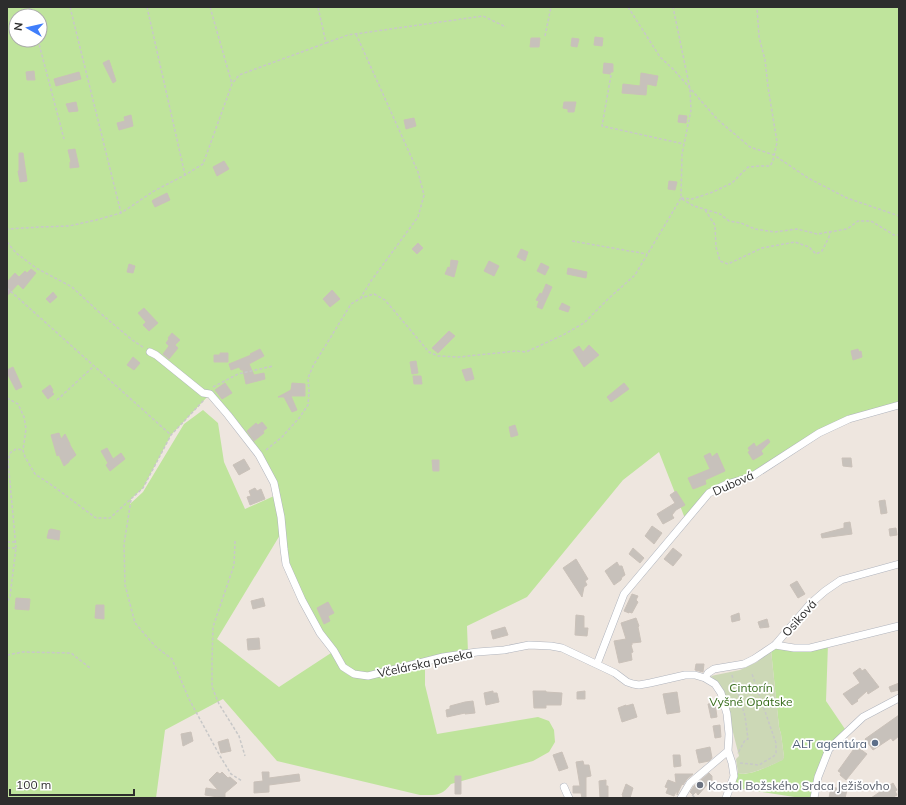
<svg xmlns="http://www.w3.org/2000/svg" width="906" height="805" font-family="Mulish,sans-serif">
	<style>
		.green { fill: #bfe49c; fill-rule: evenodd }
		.cemetery { fill: #ccd8b6 }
		.building { fill: #c7c1bb; stroke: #cac1b9 }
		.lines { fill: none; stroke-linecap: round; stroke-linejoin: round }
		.street-casing { stroke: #b0b4bd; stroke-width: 8 }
		.path { stroke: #c8c8c8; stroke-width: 1.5; stroke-dasharray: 3 2; stroke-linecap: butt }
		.street { stroke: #fff; stroke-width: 7 }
		.service-dot { fill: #5c6f8a; stroke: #fff; stroke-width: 1.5 }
		.worship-dot { fill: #6b7280; stroke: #fff; stroke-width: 1.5 }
		.labels { text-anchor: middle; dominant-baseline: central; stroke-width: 3.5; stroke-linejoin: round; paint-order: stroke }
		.street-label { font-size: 12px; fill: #2d2d2d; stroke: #fff }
		.park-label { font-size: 12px; fill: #376c1b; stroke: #fff }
		.service-label { font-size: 12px; fill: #4e5e75; stroke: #fff; text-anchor: end }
		.worship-label { font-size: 12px; fill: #5b616d; stroke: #fff; text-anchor: start }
	</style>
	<rect width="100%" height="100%" fill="#eee6df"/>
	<path class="green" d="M7,7H899V405L849,419L819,433L751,477L727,484L709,493L686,521L659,452L623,480L527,597L467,626L468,653L443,657L368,676L354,674L343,667L334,651L320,633L302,600L286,564L281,517L274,483L259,455L228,415L213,402L209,395L171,435L143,488L131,499L130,504L143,492L184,424L203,410L218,423L224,462L245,509L274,496L279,518L280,535L217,639L279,687L331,653C335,659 338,666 343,671C358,684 378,677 394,672C405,669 415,667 425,664V685L437,734L538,717L549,721L554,730L555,742L549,752L533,761L451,784C441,797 434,795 420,795L277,761L223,699L165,730L156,798H7ZM16,16H40V40H16Z
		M828,644L826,701L847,732L829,749L814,798H801L730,787L734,776L738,773C749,777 771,765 782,760L784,757L781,734L779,727L771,650L775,645L794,648Z"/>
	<path class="cemetery" d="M771,650L779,727L781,734L784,757L783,760C771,765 749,777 738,773L736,759L739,756L722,689L711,676L740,670L757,662Z"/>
	<path class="building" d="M595,37L603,38L602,46L594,45Z
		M531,38H540L539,47H530Z
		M572,38L579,39L577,47L571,46Z
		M109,60L116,81L113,83L103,63Z
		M604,63L613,64V72H611L610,74L603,73Z
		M34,71L35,80H27L26,72Z
		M79,72L81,79L56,86L54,79Z
		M641,73L658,76L656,86L647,84L646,95L622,93L623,84L640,86Z
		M76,102L78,111L69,112L66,104Z
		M564,102H576L574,112H568V109L563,108Z
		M131,115L133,126L119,130L117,123L125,121L124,117Z
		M679,115L687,116L686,123L678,122Z
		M414,118L416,126L406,129L404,120Z
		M75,149L79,167L70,168V162H71L68,150Z
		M19,153H23L27,181L20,182L18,171H19Z
		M224,161L229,169L217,176L213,167Z
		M669,181L677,182L675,190L668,189Z
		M167,193L170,200L155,207L152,201L153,200Z
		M418,243L423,248L417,254L412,249Z
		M521,249L528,252L525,261L517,257Z
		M451,260L458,261L454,277L445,274L448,267L450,268Z
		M489,261L499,266L494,276L484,271Z
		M541,263L549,267L545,275L537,271Z
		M129,264L135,266L133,273L127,272Z
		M568,268L587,272L586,278L567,274Z
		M31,269L36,273L23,289L18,284L7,296V282L15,273L19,277L25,271L27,273Z
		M546,284L552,287L542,309L537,307L539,301L536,300L540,293L542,294Z
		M332,290L340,299L330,307L323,299Z
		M53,292L57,297L50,303L46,299Z
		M562,303L570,307L568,312L559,309Z
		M144,308L158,323L149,331L143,325L146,322L138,313Z
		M449,331L455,336L438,353L432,348Z
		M172,333L180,340L175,345L178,348L169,359L163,354L169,346L166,343L169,339L168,338Z
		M589,345L599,355L584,367L573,350L579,346L583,352Z
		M260,349L264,356L249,364L254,375L264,373L265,379L246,384L243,370H241L239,367L231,370L229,364L251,355L250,354Z
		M858,349L859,352L861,351L862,357L853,360L851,351Z
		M220,353H228V362H214V355H220Z
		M133,357L140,363L134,370L127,365Z
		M416,361L418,373L412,374L410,362Z
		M13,367L22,387L16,390L7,373V370Z
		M471,368L474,379L466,381L462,370Z
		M413,376H421L422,384H414Z
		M225,383L232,393L222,399L215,390Z
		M292,383L305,384V396H291L297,410L292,412L284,397H278L291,390Z
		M624,383L629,389L611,402L607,397Z
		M50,385L53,390L52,392L54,394L48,399L42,391Z
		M262,422L267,428L263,431L264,433L254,441L247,431L256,423L258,425Z
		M515,425L518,435L511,437L509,427Z
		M59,433L61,439L65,434L70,444V445L76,455L69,461V462L64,466L59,455L57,456L51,435Z
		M768,439L770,442L761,451L763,454L753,460L748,452L750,451L748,448L754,443L756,447Z
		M107,448L113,459L121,453L125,459L110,471L106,465L108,463L101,451Z
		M710,453L712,457L717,453L725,471L705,480L706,484L693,489L688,478L710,469L704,456Z
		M842,458H851L852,467L843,466Z
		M244,459L250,469L239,475L233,465Z
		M432,460H439V471H433Z
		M255,488L257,491L261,489L265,499L250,505L247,497L251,496L249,491Z
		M676,491L685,505L676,510L672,515L674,518L663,524L657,514L675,503L670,495Z
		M885,500L887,513L881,514L879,501Z
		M850,522L852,534L822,538L821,534L844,528V523Z
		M652,526L662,533L654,544L645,536Z
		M896,528L897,535L890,536L889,529Z
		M51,529L60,531L59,540L47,538L49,530Z
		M633,548L644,558L640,563L629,554Z
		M673,548L682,555L673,566L664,559Z
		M576,559L588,579L585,581L587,585L584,587L582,597L563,568Z
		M617,562L619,566H622L625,575L622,577L621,580L614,585L605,571Z
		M797,581L805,594L798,598L790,585Z
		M632,594L638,596L636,600L638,602L632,613L629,612V613L624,611Z
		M16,598L30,599L29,610L15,609Z
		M263,598L265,606L253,609L251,601Z
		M328,602L334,613L328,616L330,621L324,624L317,608Z
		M96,605H104V619L95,618Z
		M739,613L740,620L732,622L731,616Z
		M576,615L584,616V628H588L587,636L575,635Z
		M636,618L639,626L638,627L641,642L632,643V645H631L633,652L631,653L632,660L619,663L614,641L626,639L621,623Z
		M767,619L769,627L760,628L758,622Z
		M505,627L508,635L493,639L491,631Z
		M259,638L260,649L248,650L247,639Z
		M696,664H704L703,672L695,670Z
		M860,668L862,671L865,669L879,687L868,694L867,691L857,700L858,701L852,705L843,694L860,683L853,673Z
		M899,683V690L891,692L889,687Z
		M493,691V693H497L499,702L486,705L484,693Z
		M533,691H546V692L562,693L561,705H546V708H534Z
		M585,691V699H577V692Z
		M677,692L680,712L667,714L663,694Z
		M473,701L475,713L465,714V713L447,717L446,710L450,709V706L465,702Z
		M715,703L717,717L711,718L708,704Z
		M633,704L637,717L622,722L618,708L626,705V706Z
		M899,715V736L893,741L891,738L873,750L865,739Z
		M720,725L721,737L715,738L713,726Z
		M191,732L193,741L183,746L181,734Z
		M228,739L231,751L221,753L218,742Z
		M856,746L867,754L846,780L840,775L841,773L838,771Z
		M710,747L712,758L709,761L699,763L696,750Z
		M562,752L568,768L559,771L553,755Z
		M673,755H680L681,766L674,767Z
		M583,761L584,765H589L591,776L586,777V798H582L581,793H573V786H580L576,762Z
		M217,772L220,774L222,772L228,778L230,777L237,783L225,793V798L205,795L206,788L218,790L209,780Z
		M262,772H269V778L299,774L300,781L269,785V792L254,793V782L263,781Z
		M709,773L712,776V789L708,784L698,795L696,792L693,795L690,792L694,786Z
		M675,774H693L687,779L683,785L682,784L677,795V792H676L674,796L666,793L668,788L665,787L668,780L676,783Z
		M455,776H461V794H455Z
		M606,780V786H608V798H600L599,781Z
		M893,783L897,790L895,791L897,795L892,798H871Z
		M626,784L633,788L630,798H622L623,796L622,795Z
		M831,787L847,790L845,798H829Z"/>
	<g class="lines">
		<g class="street-casing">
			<path id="street" d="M150,352L156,355L203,393L210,394L228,415L259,455L274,483L281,517L284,549L286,564L302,600L320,633L334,651L343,667L354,674L368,676L443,657L477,652L504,650L529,645L551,646L562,648L615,673L627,682L633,684L639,685L650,683L685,675H695L705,678L715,684L721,693L727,714L729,734L728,751L732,763L734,776L726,798
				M775,645L794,648H810L899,626
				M597,664L624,594L709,493L727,484L751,477L819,433L849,419L899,405
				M705,678L708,673L714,669L744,664L754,659L775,645L810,604L825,591L841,580L899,564
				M564,787L567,794L569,798
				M681,798L690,783L728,751
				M814,798L818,777L829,749L863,717L899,698"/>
		</g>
		<path class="path" d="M29,7L32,16
			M70,7L121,213
			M147,7L185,175
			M210,7L232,84
			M628,7L660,57L674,70L718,120L750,147L774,155L808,178L847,198L899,216
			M356,34L418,172L424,195L418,217L371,281L361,297
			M545,36L551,7
			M38,40L64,139
			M326,43L348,35L483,16L506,27
			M611,75L602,126L684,144
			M681,198L692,199L713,192L732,183L748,167L760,166H770L773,161L777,142L768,87L765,60L759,37L757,7
			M682,199L694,206L720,214L729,221L741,223L755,229L775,232L797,229L817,234L847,229L858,221H871L894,235H899
			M705,210L715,225L716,247L720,261L728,264L762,248L795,242L809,247L816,254L822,251L829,237L830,232
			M7,231L8,229L40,227L69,226L96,220L121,213L154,191L185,175L203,164L232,84L239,75L326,43L318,7
			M572,241L647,254
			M7,242L16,253L36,268L72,287L99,312L131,339L144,348
			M7,288L171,435
			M213,387L238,374L273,366
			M7,398L18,404L24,417L26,429L23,450L25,457L35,474L53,486L96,518H110L143,488L171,435L204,400
			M57,400L94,366
			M266,450L282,437L300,417L308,405L309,392L308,378L313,366L351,304L361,298L374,294L385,300L429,352L438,356L459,357L516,351L526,352L563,335L584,323L608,299L635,275L681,198L682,154L691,110L690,89L673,7
			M131,500L124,544L125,585L135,623L156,647L172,659L189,699L220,756L231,774L242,781
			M235,541L234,565L213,627L212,661V687L219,704L239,736L245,756
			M7,542H15
			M7,548H16L10,596L7,602
			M16,548L8,461L10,453L16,449L23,450
			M7,655L23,652L71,653L90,668
			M732,675L734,684L737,689L745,716L748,739L745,740L738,753H737
			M740,763L759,765L774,756L776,753V743L752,674
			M692,795L696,798"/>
		<use href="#street" class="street"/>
	</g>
	<circle class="service-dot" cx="875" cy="743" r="4"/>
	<circle class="worship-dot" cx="700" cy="785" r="4"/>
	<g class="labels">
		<g class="street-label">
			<text transform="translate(733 483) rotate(-24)">Dubová</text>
			<text transform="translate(799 618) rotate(-48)">Osiková</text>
			<text transform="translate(425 663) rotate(-12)">Včelárska paseka</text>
		</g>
		<g class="park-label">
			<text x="751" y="687">Cintorín<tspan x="751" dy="14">Vyšné Opátske</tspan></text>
		</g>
		<g class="service-label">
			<text x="867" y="743">ALT agentúra</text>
		</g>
		<g class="worship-label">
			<text x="708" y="785">Kostol Božského Srdca Ježišovho</text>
		</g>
	</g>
	<rect width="906" height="805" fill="none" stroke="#2d2d2d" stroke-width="16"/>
	<g transform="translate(28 28) rotate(278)"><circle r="19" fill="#ffffff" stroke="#ababab"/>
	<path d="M0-3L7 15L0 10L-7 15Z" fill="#407efb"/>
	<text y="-6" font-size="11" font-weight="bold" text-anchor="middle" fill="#2d2d2d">N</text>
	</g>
	<path d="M10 789v6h124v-6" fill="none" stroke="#2d2d2d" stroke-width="2"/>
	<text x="16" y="789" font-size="12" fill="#2d2d2d" stroke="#ffffff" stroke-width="3" paint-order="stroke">100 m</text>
</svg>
